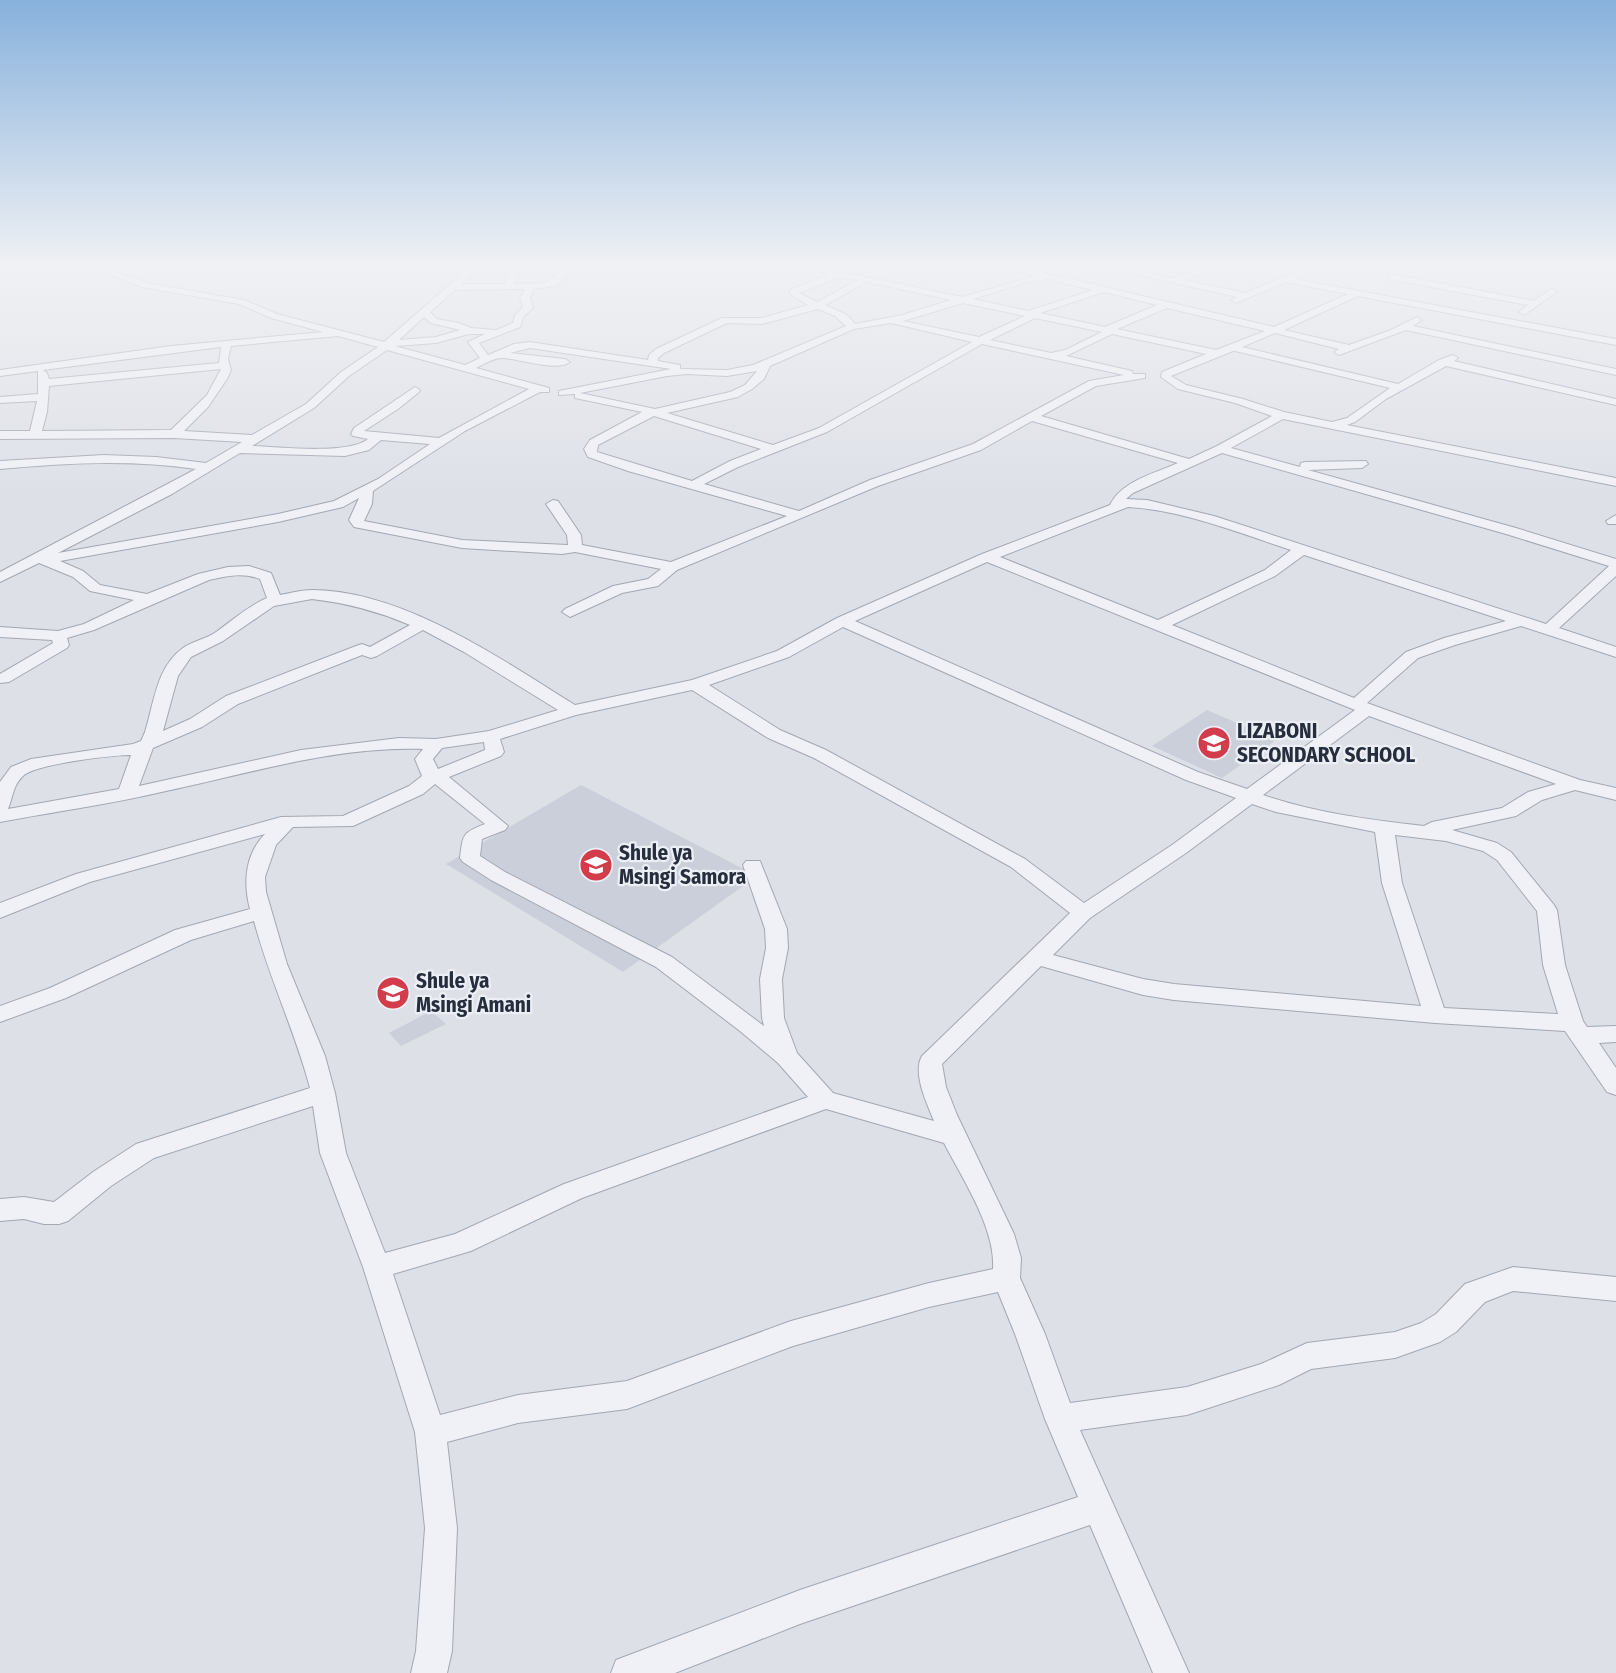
<svg xmlns="http://www.w3.org/2000/svg" width="1616" height="1673" font-family="'Fira Sans Condensed',sans-serif">
	<style>
		.built { fill: #cbcfd9 }
		.lines { fill: none; stroke-linecap: round; stroke-linejoin: round }
		.minor-casing { stroke: #a2a7b1; stroke-width: 2 }
		.minor { fill: #f0f1f6; fill-rule: evenodd }
		.labels { text-anchor: middle; dominant-baseline: central; stroke-width: 4.5; stroke-linejoin: round; paint-order: stroke }
		.poi-label { font-size: 21px; font-weight: bold; fill: #262e3e; stroke: #eceff5; text-anchor: start }
	</style>
	<rect width="100%" height="100%" fill="#dde0e7"/>
	<path class="built" d="M1207,710L1276,740L1222,778L1152,746Z
		M581,785L757,876L623,972L446,864Z
		M431,1011L446,1024L401,1046L389,1033Z"/>
	<g class="lines">
		<g class="minor-casing">
			<path id="minor" d="M87,266H99L147,283L244,300L277,314L384,342L471,266H480L461,284H505L512,266H520L514,284L546,283L567,266H576L556,286L534,289L530,298L533,308L524,316L520,327L479,343L488,355L514,344L530,342L648,360L649,355L656,349L722,318H762L808,305L790,294V290L830,274L798,266H814L962,297L1035,276L1000,266H1015L1274,327L1348,294L1286,282L1236,303L1231,300L1237,297L1099,266H1115L1173,278L1210,266H1223L1184,280L1245,293L1312,266H1323L1295,279L1616,339V345L1358,296L1284,330L1349,345L1391,330L1417,317L1422,320L1413,326L1616,369V375L1406,330L1339,355L1334,352L1339,349L1275,333L1242,347L1398,384L1439,360L1453,355L1458,358L1454,361L1616,399V405L1446,366L1386,399L1355,422L1347,425L1616,478V486L1283,419L1231,448L1300,467L1301,463L1305,462L1366,461L1368,464L1362,468L1308,470L1516,528L1616,559V576L1559,628L1616,647V657L1521,626L1455,645L1418,658L1367,703L1580,780L1616,788V800L1575,790L1542,800L1516,816L1452,830L1497,843L1511,852L1554,905L1557,910L1565,965L1583,1021L1587,1027L1616,1026V1042L1599,1043L1616,1068V1095L1607,1092L1565,1031L1435,1023L1174,1000L1143,995L1041,966L942,1064L946,1087L957,1115L1014,1234L1021,1258L1020,1278L1045,1334L1070,1403L1187,1387L1261,1364L1307,1343L1395,1332L1421,1323L1436,1314L1465,1284L1513,1267L1616,1277V1301L1513,1291L1485,1302L1456,1332L1440,1342L1395,1358L1311,1369L1279,1385L1187,1415L1080,1430L1189,1673H1153L1090,1525L800,1624L675,1673H611L616,1660L800,1590L1078,1497L1045,1419L1015,1334L998,1292L929,1307L793,1346L627,1409L518,1423L447,1442L457,1528L452,1651L447,1673H411L416,1651L425,1528L415,1432L363,1267L320,1153L313,1106L154,1158L111,1186L68,1221L59,1224H44L24,1219L0,1221V1199L24,1197L54,1202L93,1172L136,1144L310,1088C295,1031 269,978 254,921L191,940L66,998L0,1022V1006L50,988L175,930L250,909C243,883 245,854 265,834L90,882L0,918V903L76,874L281,817L343,816L409,786L422,776L415,759L423,749C332,746 245,775 157,793C106,805 52,812 0,822V782L11,767L31,759L133,744L141,741L145,732C154,704 156,667 183,648C193,641 206,639 216,632C233,620 248,606 267,598L260,579C242,572 227,576 209,580L94,630L67,638L69,645L67,648L9,682L0,683V674L53,643L52,640L0,637V627L58,631L84,624L134,600L90,591L73,577L39,563L0,582V572L196,469C131,459 65,463 0,469V461L104,455L156,457L206,463L242,442L174,438L0,439V431H30L37,401L0,403V397L38,394V371L0,376V370L171,346L323,332L271,318L239,304L142,287ZM840,277L858,280L817,302L799,293ZM1047,279L1093,290L1028,311L973,299L1024,283ZM867,282L951,300L902,315L855,324L847,315L825,305ZM525,289L520,298L523,307L515,315L513,323L496,330L471,328L459,323L437,319L430,312L455,290ZM1104,292L1157,305L1105,327L1040,313ZM963,303L1025,316L979,337L903,321ZM1167,308L1265,331L1216,350L1117,329ZM818,309L835,316L846,326L753,365L727,370L680,369V365L658,361V358L664,353L727,323L762,324ZM424,317L431,323L460,330L436,337L399,340ZM1035,318L1102,332L1065,350L1051,353L990,340ZM891,323L972,342L819,428L773,445L667,413L738,397L752,389L764,379L770,366L854,329ZM469,334H485L468,342L480,358L465,365L395,346L436,343ZM1112,334L1206,354L1162,372L1161,377L1178,389L1235,403L1272,416L1217,446L1189,459L1041,416L1096,386L1145,378V374H1133L1132,371L1066,356ZM338,336L378,347L341,372L306,404L252,435L184,431L208,407L227,379L231,370L228,359L231,346ZM982,344L1124,375L1089,381L973,444L870,480L799,511L704,484L738,467L827,432ZM221,347L219,363L49,379L47,373L43,370ZM530,348L671,369L559,391V395L575,394V398L642,412L590,440L584,449L588,457L628,471L787,516L671,562L582,545L581,535L558,501L553,500L546,504L567,535L568,545L462,540L364,521L372,504L373,491L465,431L540,392H549V388L476,368C484,364 495,357 503,358C519,359 557,372 570,362L565,359L510,353ZM387,350L529,389L439,438L364,431L398,409L419,392L420,390L415,387L354,428L351,434L353,436L368,439C348,455 280,447 252,446L314,408L349,376ZM1233,351H1235L1390,388L1347,418L1332,422L1284,412L1243,399L1186,385L1171,376ZM221,369L207,395L171,430L42,431L47,412L49,386ZM757,371L745,385L730,392L655,409L580,393L667,376L687,374L727,376ZM654,416L761,449L730,461L692,481L597,452L598,445ZM1032,421L1178,463C1156,473 1121,481 1110,505L982,554L837,618L777,651L692,680L575,705C501,659 402,590 312,590C302,590 291,593 280,595L271,573L249,566L228,567L198,574L147,594L100,585L83,571L60,561L278,522L343,507L359,498L349,520L354,527L359,528L462,548L562,554L575,552L661,569L648,579L613,586L565,609L562,612L570,617L622,593L658,586L677,570L878,486L981,450ZM381,440L430,444L378,479L334,501L278,514L58,553L172,494L240,453L345,456L369,450ZM1222,453L1506,534L1609,566L1546,624L1214,516L1147,500L1126,499L1133,493ZM1128,507C1183,510 1239,533 1291,550L1265,570L1158,620L1000,557ZM1304,555L1506,621L1444,638L1406,652L1354,698L1172,625L1275,576ZM987,562L1355,710L1247,789L1198,772L855,621ZM312,599C347,603 377,611 410,625L370,647L362,644L356,646L226,696L190,719L163,731L178,676L191,657L223,641L274,606ZM843,627L1186,780L1236,798L1172,845L1084,903L1025,859L826,750L780,730L709,685L789,657ZM423,630L464,652L558,710L489,731L436,739L399,738L301,750L139,786L153,748L202,727L238,704L362,655L371,658L377,656ZM692,690L768,738L814,758L1011,867L1070,913L922,1056C912,1073 927,1104 934,1121L833,1093L797,1053L784,1018L782,979L788,948L787,929L760,861H746L743,865L765,929L766,948L760,979L762,1018L764,1026L672,957L505,872L480,856L482,839L505,830L508,826L449,777L501,756L504,752L500,739L576,715ZM1369,716L1556,784L1528,792L1502,808L1432,822L1424,826C1370,820 1315,813 1263,795ZM484,742L485,750L438,769L433,759L442,748ZM131,755L119,789L8,809C13,797 13,785 23,776C35,764 113,755 131,755ZM435,784L485,824C462,833 463,834 460,858L463,862L491,880L656,967L740,1031L778,1063L808,1097L564,1184L455,1234L385,1253L346,1153L335,1093L325,1056L287,964L266,892L265,877L276,845L293,827L353,826L423,794ZM1252,804L1276,812L1375,832L1382,883L1421,1006L1174,984L1143,979L1053,955L1090,918L1186,853ZM1395,835L1446,841L1483,851L1497,860L1537,911L1543,965L1558,1014L1444,1008L1402,883ZM826,1109L944,1143C962,1178 996,1229 993,1269L929,1283L791,1321L627,1381L518,1395L440,1415L393,1274L471,1251L582,1198Z
				M1392,274L1534,301L1551,289L1558,291L1524,315L1519,312L1528,305L1389,279V275Z
				M1616,515V524H1608L1606,521Z"/>
		</g>
		<use href="#minor" class="minor"/>
	</g>
	<linearGradient id="sky" x2="0" y2="1"><stop stop-color="#87b1dc"/><stop offset="0.53" stop-color="#f0f1f4"/><stop offset="1" stop-color="#f0f1f4" stop-opacity="0"/></linearGradient>
	<rect width="1616" height="500" fill="url(#sky)"/>
	<defs>
		<g id="school-disc" transform="scale(1.725)"><circle r="9.5" fill="#d33c4b" stroke="#eceff5"/><path d="M0-5L7-2L0 1L-7-2ZM-4 1L0 2.5L4 1V4Q0 6-4 4Z" fill="#fff"/></g>
	</defs>
	<g fill-rule="evenodd">
		<use href="#school-disc" x="1214" y="743"/>
		<use href="#school-disc" x="596" y="865"/>
		<use href="#school-disc" x="393" y="993"/>
	</g>
	<g class="labels">
		<g class="poi-label">
			<text x="1237" y="731">LIZABONI<tspan x="1237" dy="24">SECONDARY SCHOOL</tspan></text>
			<text x="619" y="853">Shule ya<tspan x="619" dy="24">Msingi Samora</tspan></text>
			<text x="416" y="981">Shule ya<tspan x="416" dy="24">Msingi Amani</tspan></text>
		</g>
	</g>
</svg>
